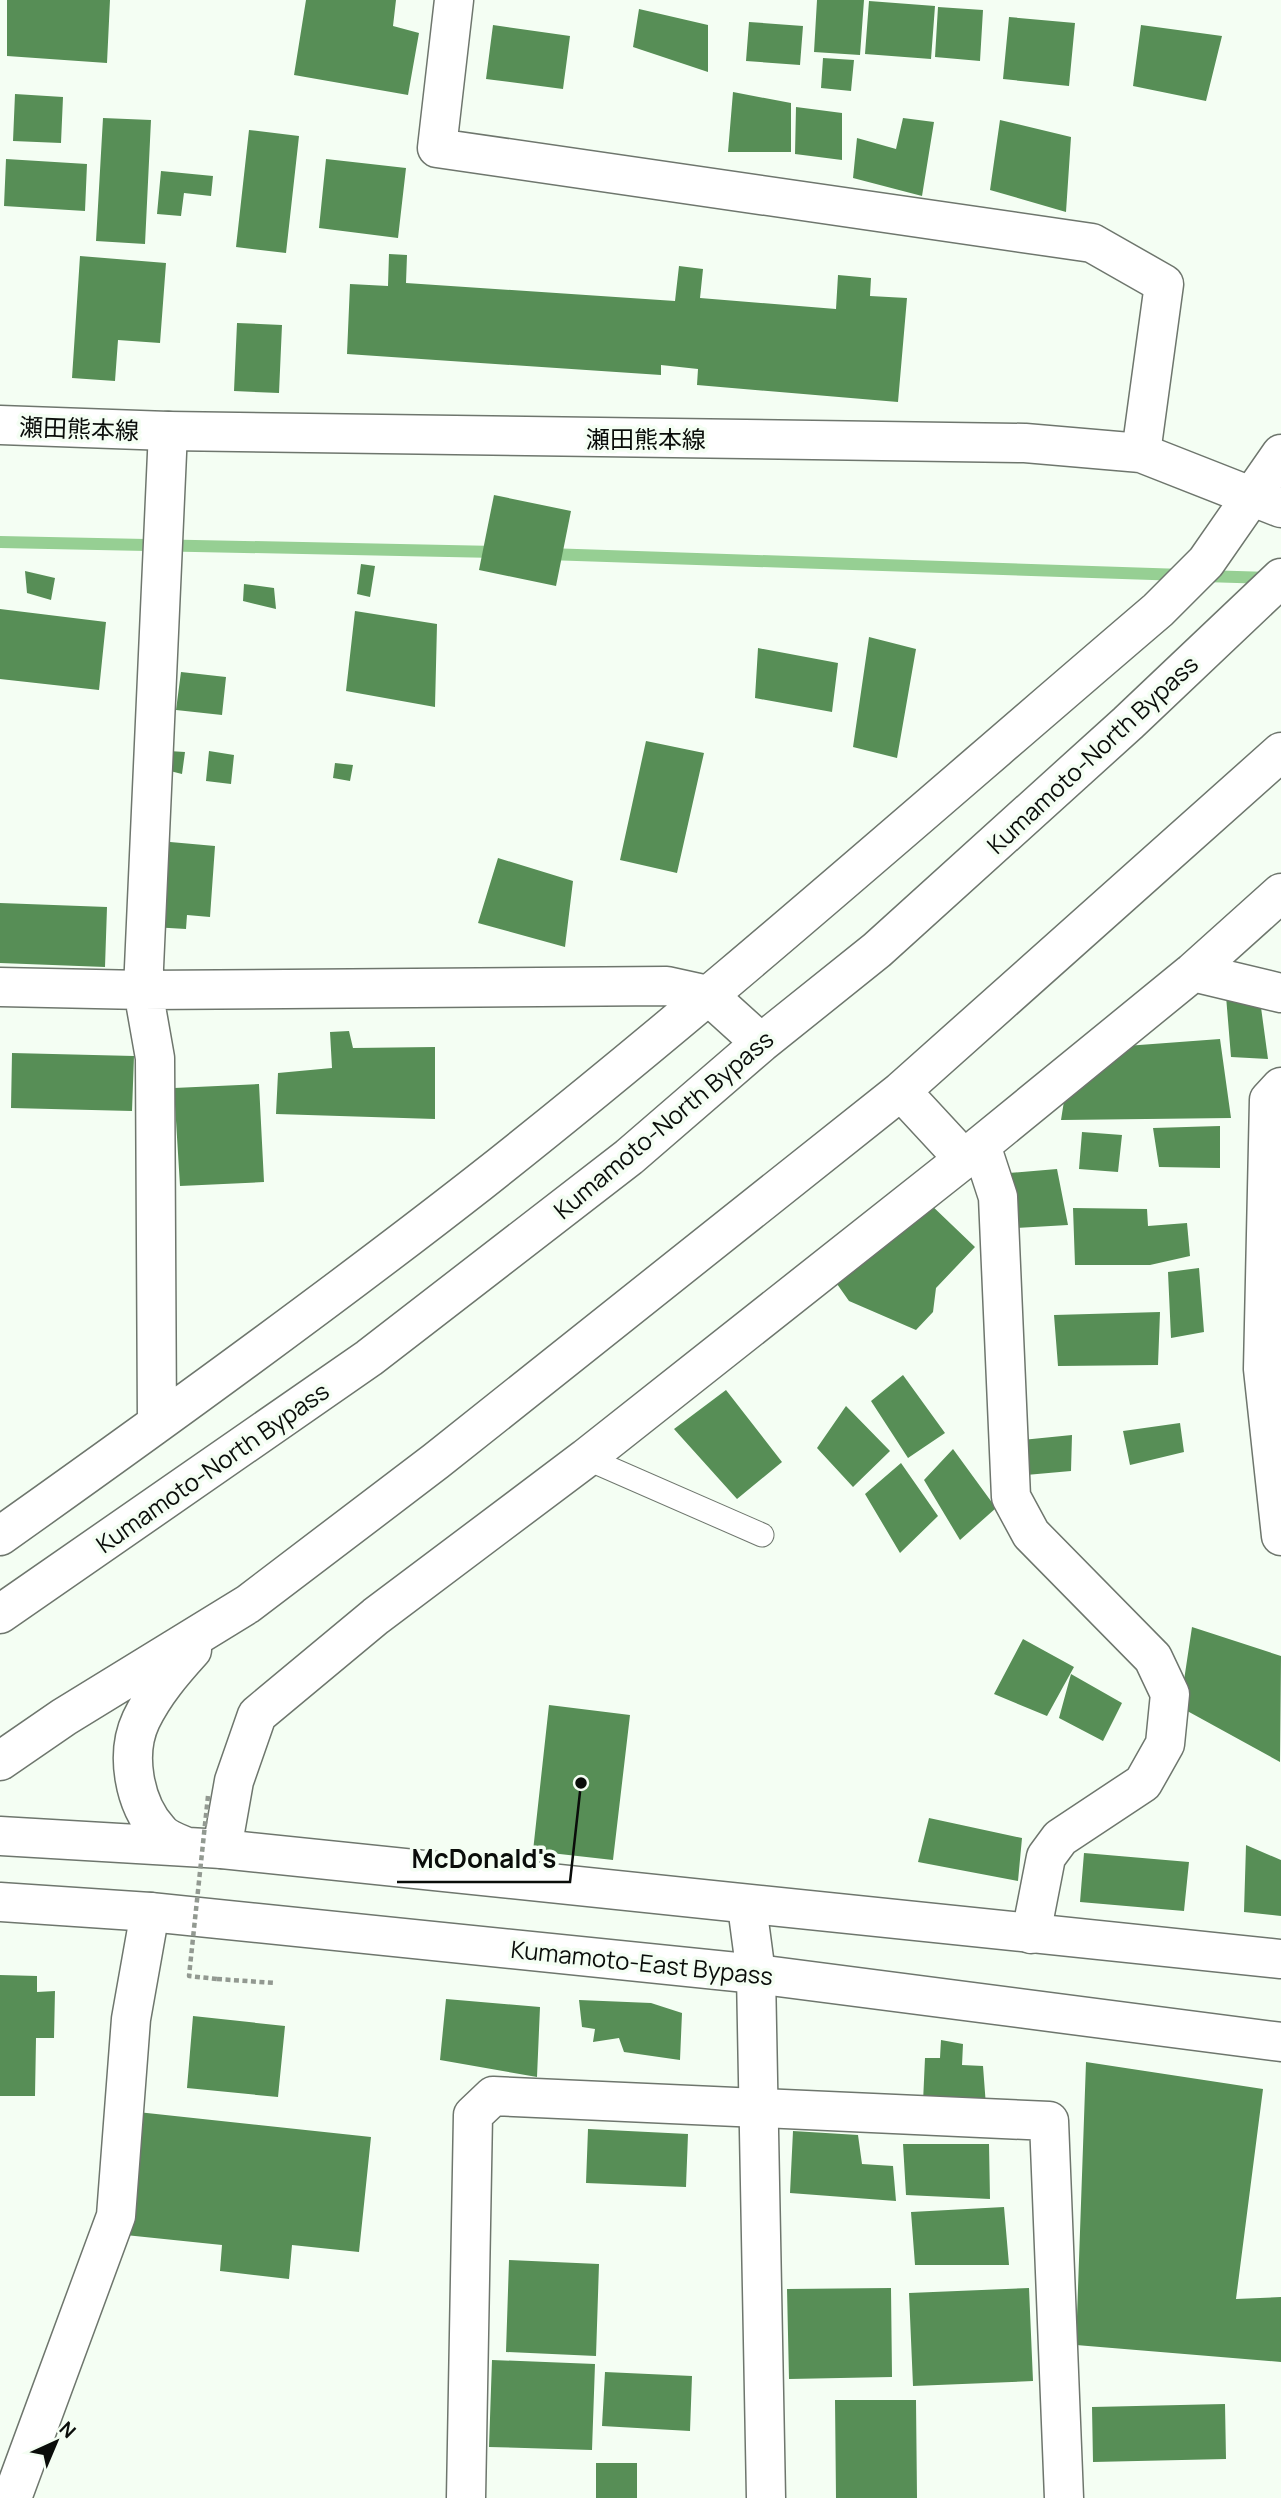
<svg xmlns="http://www.w3.org/2000/svg" width="1281" height="2498" font-family="Manrope,'Noto Sans JP',sans-serif">
	<style>
		.lines { fill: none; stroke-linecap: round; stroke-linejoin: round }
		.stream { stroke: #96cf93; stroke-width: 12 }
		.building { fill: #578e56 }
		.service-casing { stroke: #6e766d; stroke-width: 25 }
		.minor-casing { stroke: #6e766d; stroke-width: 41 }
		.tertiary-casing { stroke: #6e766d; stroke-width: 41 }
		.secondary-casing { stroke: #6e766d; stroke-width: 41 }
		.trunk-casing { stroke: #6e766d; stroke-width: 41 }
		.path { stroke: #929991; stroke-width: 4.5; stroke-dasharray: 5 3.5; stroke-linecap: butt }
		.service { stroke: #fff; stroke-width: 23 }
		.minor { stroke: #fff; stroke-width: 38 }
		.tertiary { stroke: #fff; stroke-width: 38 }
		.secondary { stroke: #fff; stroke-width: 38 }
		.trunk { stroke: #fff; stroke-width: 38 }
		.path-bridge { stroke: #929991; stroke-width: 4.5; stroke-dasharray: 5 3.5; stroke-linecap: butt }
		.labels { text-anchor: middle; dominant-baseline: central; stroke-width: 7; stroke-linejoin: round; paint-order: stroke }
		.street-label { font-size: 24px; fill: #0a0d0a; stroke: #f4fef3 }
		.leader { fill: none; stroke: #0a0d0a; stroke-width: 2.5 }
		.callout-dot { fill: #0a0d0a; stroke: #f4fef3; stroke-width: 2.5 }
		.callout-label { font-size: 26px; text-anchor: middle; font-weight: bold; fill: #0a0d0a; stroke: #f4fef3; stroke-width: 7; stroke-linejoin: round; paint-order: stroke }
	</style>
	<rect width="100%" height="100%" fill="#f4fef3"/>
	<g class="lines">
		<path class="stream" d="M0,542L497,552
			M547,554L1183,575
			M1204,576L1270,578"/>
	</g>
	<path class="building" d="M7,0H110L107,63L7,56Z
		M306,0H396L393,26L419,33L408,95L294,75Z
		M817,0H864L860,55L814,52Z
		M869,1L935,6L931,59L865,54Z
		M938,7L983,10L980,61L935,57Z
		M639,9L708,25V72L633,47Z
		M1009,17L1075,23L1069,86L1003,79Z
		M749,22L803,26L800,65L746,61Z
		M493,25L570,36L563,89L486,79Z
		M1141,25L1222,36L1206,101L1133,86Z
		M823,58L854,60L851,91L821,88Z
		M733,92L791,103V152H728Z
		M15,94L63,97L61,143L13,141Z
		M796,107L842,113V160L795,154Z
		M103,118L151,120L145,244L96,241Z
		M903,118L934,122L922,196L853,178L857,138L896,149Z
		M1000,120L1071,137L1066,212L990,190Z
		M249,130L299,136L286,253L236,247Z
		M6,159L87,164L85,211L4,206Z
		M326,159L406,168L398,238L319,228Z
		M161,171L213,176L211,196L184,193L181,216L157,214Z
		M389,254L407,255L406,283L675,301L679,266L703,269L700,298L836,309L838,275L871,278L870,296L907,298L898,402L697,385L698,369L661,365V375L347,354L350,284L388,286Z
		M80,256L166,263L160,343L118,340L115,381L72,378Z
		M237,323L282,325L279,393L234,391Z
		M494,495L571,511L556,586L479,570Z
		M361,564L375,566L370,597L357,594Z
		M25,571L55,578L51,600L27,593Z
		M244,584L274,588L276,609L243,601Z
		M0,609L106,622L99,690L0,679Z
		M355,611L437,624L435,707L346,691Z
		M869,637L916,649L897,758L853,747Z
		M758,648L838,663L832,712L755,698Z
		M181,672L226,677L222,715L176,710Z
		M646,741L704,753L677,873L620,860Z
		M169,751L185,752L182,774L166,770Z
		M209,751L234,755L231,784L206,781Z
		M335,763L353,765L350,781L333,778Z
		M159,841L215,846L210,917L187,915L186,929L152,927Z
		M498,858L573,881L565,947L478,923Z
		M0,903L107,907L105,967L0,963Z
		M1226,996L1260,1000L1268,1059L1231,1057Z
		M349,1031L353,1048L435,1047V1119L276,1114L278,1073L332,1068L330,1032Z
		M1220,1039L1231,1118L1061,1120L1072,1050Z
		M12,1053L134,1056L132,1111L11,1108Z
		M259,1084L264,1182L180,1186L174,1088Z
		M1220,1126V1168L1159,1167L1153,1128Z
		M1082,1132L1122,1135L1118,1172L1079,1169Z
		M1057,1169L1068,1225L1016,1228L1009,1173Z
		M928,1202L975,1247L936,1288L933,1312L916,1330L849,1301L830,1274Z
		M1073,1208L1147,1209L1148,1226L1187,1223L1190,1256L1150,1265H1075Z
		M1199,1268L1204,1332L1171,1338L1168,1272Z
		M1160,1312L1158,1365L1058,1366L1054,1315Z
		M903,1375L945,1433L908,1458L871,1401Z
		M726,1390L782,1462L737,1499L674,1429Z
		M846,1406L890,1451L853,1487L817,1448Z
		M1180,1423L1184,1452L1130,1465L1123,1431Z
		M1072,1435L1071,1471L1026,1475L1022,1440Z
		M953,1449L996,1508L960,1540L924,1480Z
		M901,1463L938,1516L900,1553L865,1494Z
		M1192,1627L1281,1656L1280,1762L1180,1707Z
		M1023,1639L1074,1667L1047,1716L994,1694Z
		M1071,1674L1122,1703L1103,1741L1059,1718Z
		M549,1705L630,1715L613,1860L533,1851Z
		M929,1818L1022,1838L1018,1881L918,1862Z
		M1246,1845L1281,1860V1916L1244,1912Z
		M1084,1853L1189,1862L1184,1911L1080,1902Z
		M0,1975L37,1976V1992L55,1991L54,2038H36L35,2096H0Z
		M446,1999L540,2007L537,2077L440,2060Z
		M579,2000L651,2003L682,2013L680,2060L624,2052L619,2038L593,2042L595,2029L582,2027Z
		M193,2016L285,2026L278,2097L187,2088Z
		M941,2040L963,2044L962,2065L983,2066L986,2106L923,2102L925,2058H940Z
		M1086,2062L1263,2089L1236,2299L1281,2297V2362L1076,2345Z
		M119,2110L371,2137L359,2252L292,2245L289,2279L220,2271L222,2245L106,2233Z
		M588,2129L688,2134L686,2187L586,2183Z
		M793,2131L858,2135L862,2164L893,2166L896,2201L790,2193Z
		M903,2144H989L990,2199L906,2195Z
		M1004,2207L1009,2265H915L911,2212Z
		M509,2260L599,2264L596,2356L506,2352Z
		M891,2288L892,2377L789,2379L787,2289Z
		M1029,2288L1033,2381L913,2386L909,2293Z
		M492,2360L595,2364L592,2450L489,2447Z
		M605,2372L692,2376L690,2431L602,2426Z
		M835,2400H916L917,2498H836Z
		M1225,2404L1226,2459L1093,2462L1092,2407Z
		M596,2463H637V2498H596Z"/>
	<g class="lines">
		<g class="service-casing">
			<path id="service" d="M586,1458L762,1535"/>
		</g>
		<g class="minor-casing">
			<path id="minor" d="M454,0L437,148L1092,243L1164,284L1141,453
				M1193,972L1281,993
				M0,987L143,990L667,986L708,995
				M1281,1087L1269,1100L1263,1369L1281,1536
				M981,1145L998,1197L1011,1497L1031,1534L1153,1658L1170,1694L1165,1744L1143,1783L1060,1838L1046,1857L1031,1934
				M157,1423L155,1058L143,990L168,431
				M0,1536C162,1421 324,1304 480,1182C712,999 933,802 1158,610L1206,562L1281,454
				M222,1849L234,1781L257,1715L376,1616L586,1458L964,1159L1193,972L1281,893
				M12,2498L116,2216L131,2019L150,1912
				M466,2498L473,2115L493,2096L1049,2121L1064,2498"/>
		</g>
		<g class="tertiary-casing">
			<path id="tertiary" d="M747,1906L756,1974L766,2498"/>
		</g>
		<g class="secondary-casing">
			<path id="secondary" d="M0,425L168,431L1025,443L1141,453L1281,508"/>
		</g>
		<g class="trunk-casing">
			<path id="trunk" d="M708,995L761,1043
				M901,1091L964,1159
				M0,1614L369,1358L629,1157L761,1043L877,950L1128,723L1281,578
				M0,1761L64,1717L248,1604L436,1461L901,1091L1281,752
				M0,1836L222,1849L1281,1959
				M187,1847C178,1843 165,1839 159,1831C134,1804 125,1754 141,1720C154,1693 173,1671 192,1650
				M0,1902L150,1912L756,1974L1281,2042"/>
		</g>
		<path class="path" d="M217,1979L275,1983"/>
		<use href="#service" class="service"/>
		<use href="#minor" class="minor"/>
		<use href="#tertiary" class="tertiary"/>
		<use href="#secondary" class="secondary"/>
		<use href="#trunk" class="trunk"/>
		<path class="path-bridge" d="M208,1796L189,1976L217,1979"/>
	</g>
	<g class="labels">
		<g class="street-label">
			<text transform="translate(79 428) rotate(2)">瀬田熊本線</text>
			<text x="646" y="438">瀬田熊本線</text>
			<text transform="translate(1092 754) rotate(-43)">Kumamoto-North Bypass</text>
			<text transform="translate(663 1124) rotate(-40)">Kumamoto-North Bypass</text>
			<text transform="translate(212 1467) rotate(-35)">Kumamoto-North Bypass</text>
			<text transform="translate(642 1962) rotate(6)">Kumamoto-East Bypass</text>
		</g>
	</g>
	<path class="leader" d="M581 1783L570 1882H397"/>
	<circle class="callout-dot" cx="581" cy="1783" r="7"/>
	<g class="callout-label">
		<text x="484" y="1868">McDonald's</text>
	</g>
	<g transform="translate(56 2442) rotate(44)" stroke="#f4fef3" stroke-width="5" paint-order="stroke">
	<path d="M0-5L12 26L0 18L-12 26Z" fill="#0a0d0a"/>
	<text y="-10" font-size="19" font-weight="bold" text-anchor="middle" fill="#0a0d0a">N</text>
	</g>
</svg>
